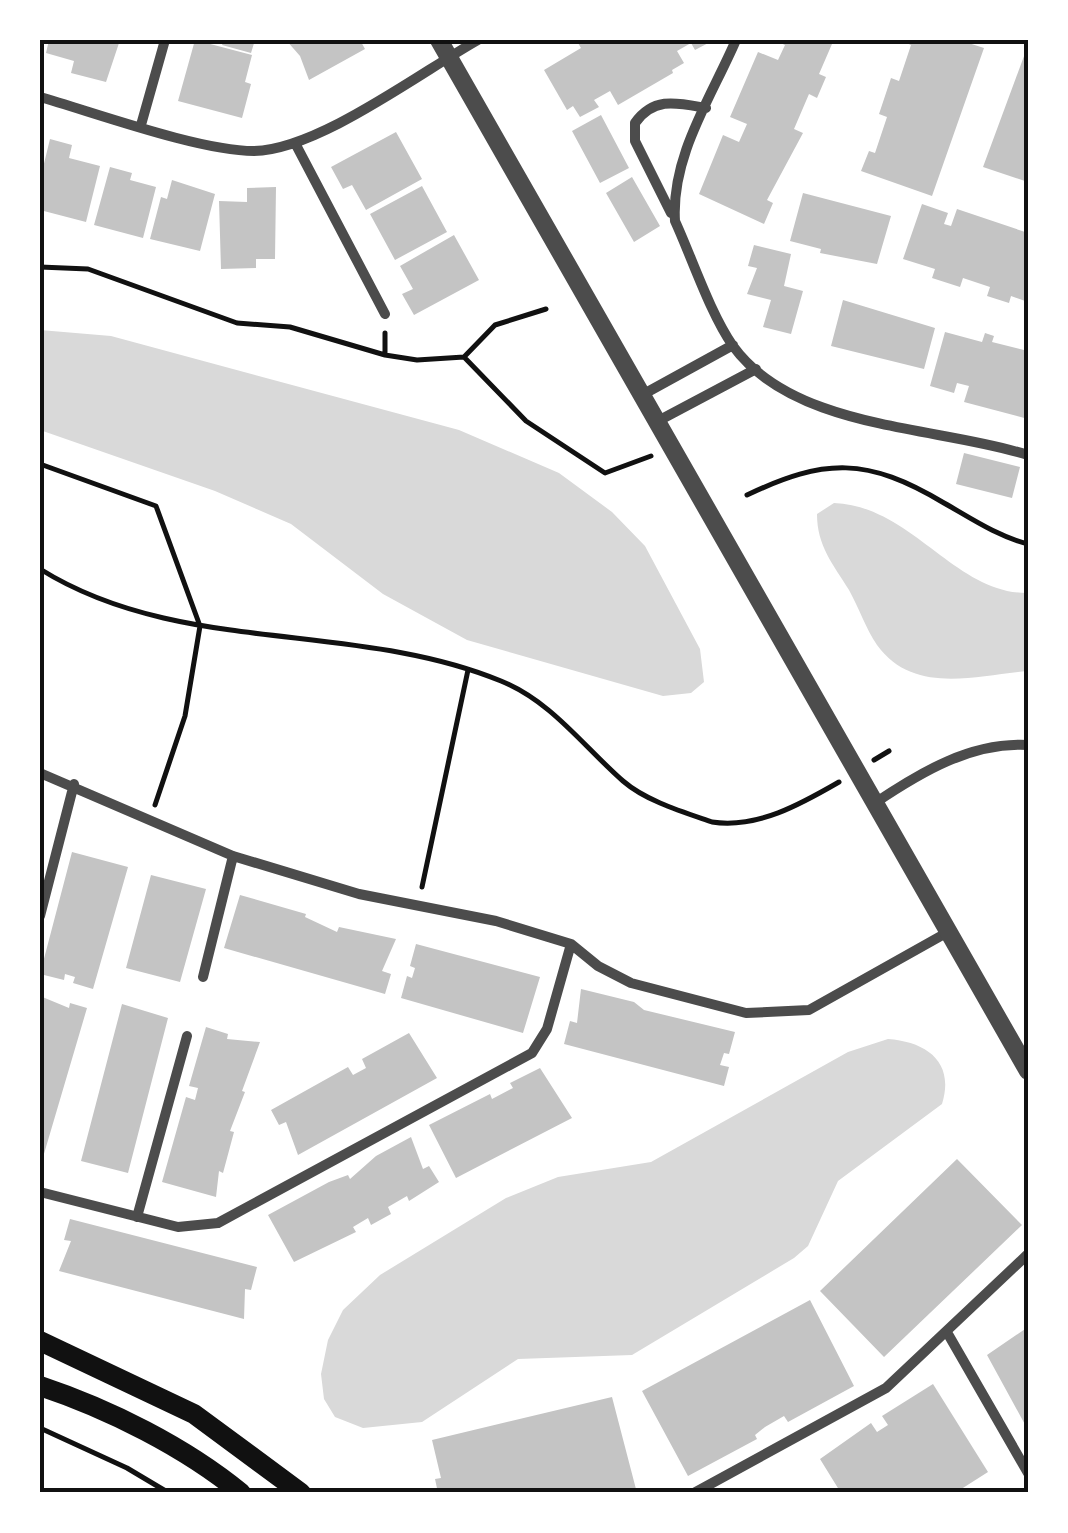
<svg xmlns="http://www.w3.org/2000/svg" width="1068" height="1533" font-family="'Open Sans',sans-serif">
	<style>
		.water { fill: #d9d9d9 }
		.building { fill: #c4c4c4 }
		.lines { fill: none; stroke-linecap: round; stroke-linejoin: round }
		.path { stroke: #111; stroke-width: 5 }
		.minor { stroke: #4c4c4c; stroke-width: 10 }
		.tertiary { stroke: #4c4c4c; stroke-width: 18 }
		.secondary { stroke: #111; stroke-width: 20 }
		.neatline { fill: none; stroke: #111; stroke-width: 4 }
	</style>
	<rect width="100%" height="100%" fill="#fff"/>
	<path class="water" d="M40,330L111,336L459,430L559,473L612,512L645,546L700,649L704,682L691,693L663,696L467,640L383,594L291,524L215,491L40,430Z
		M834,503C912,506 955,594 1028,593V671C977,675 914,696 877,645C866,629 859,608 849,590C833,564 817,546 817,514Z
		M888,1039C927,1042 955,1062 942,1104L838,1181L808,1246L794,1258L632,1355L518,1359L422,1422L363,1428L335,1417L324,1399L321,1374L328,1340L343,1310L380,1275L506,1198L558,1177L651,1162L848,1052Z"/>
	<path class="building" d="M49,40H120L106,82L71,73L74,61L46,53Z
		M195,40L252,55L245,82L251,84L242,118L178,101Z
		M224,40H255L251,53L222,45Z
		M286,40H360L365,49L309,80L300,56Z
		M584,40H714L695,50L691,43L677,51L684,63L672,70L673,73L618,105L610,91L594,100L599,107L580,117L573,106L567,110L544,70L581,48L578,43Z
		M774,40L832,44L819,74L826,77L817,98L809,94L794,129L803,133L767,200L773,203L764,224L699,194L723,135L739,142L747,124L730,117L758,52L778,60L785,45Z
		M899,40H959L984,48L932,196L861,171L869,151L875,153L887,117L879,114L891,78L899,81L911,45Z
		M1027,48H1028V182L983,167Z
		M601,115L629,168L600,183L572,131Z
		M396,132L422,179L366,210L352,185L343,189L331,167Z
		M50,139L72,145L69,158L100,166L86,222L40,210V180Z
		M110,167L132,173L130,180L156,187L143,238L94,225Z
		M632,177L660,226L634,242L606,193Z
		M172,180L215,194L200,251L150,239L161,197L167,199Z
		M422,186L447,232L395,260L370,214Z
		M276,187L275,259H256V268L221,269L219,201L247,202V188Z
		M803,193L891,216L877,264L820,253L821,249L790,241Z
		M922,204L948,213L944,224L951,226L957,209L1028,233V302L1011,296L1009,303L987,296L990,287L963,278L960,287L932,278L935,269L903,259Z
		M454,235L479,280L414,315L402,294L413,289L400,266Z
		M754,245L791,254L784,286L803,291L791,334L763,327L771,300L747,294L757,268L748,266Z
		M843,300L935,328L924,369L831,346Z
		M945,332L982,342L985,333L994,336L992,342L1028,351V419L964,402L969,386L957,383L954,393L930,386Z
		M964,453L1020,467L1012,498L956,484Z
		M72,852L128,867L93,989L73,983L75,977L65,974L64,980L40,974Z
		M151,875L206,889L180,982L126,968Z
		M240,895L306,914L305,917L337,932L339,927L396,939L382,971L391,974L385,994L224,948Z
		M416,944L540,977L523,1033L401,998L407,976L412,978L415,968L410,966Z
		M581,989L634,1002L644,1010L735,1032L729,1054L724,1053L720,1065L729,1067L724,1086L564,1044L570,1021L577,1023Z
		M40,996L69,1008L70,1003L87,1008L41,1164Z
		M122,1004L168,1018L128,1173L81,1161Z
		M206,1027L228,1034L227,1039L260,1042L242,1091L245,1092L230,1131L234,1132L223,1173L219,1171L216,1197L162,1182L186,1097L195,1100L198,1088L189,1086Z
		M409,1033L437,1078L298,1155L286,1122L279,1125L271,1110L348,1067L353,1075L366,1068L362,1059Z
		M540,1068L572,1118L456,1178L429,1125L490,1094L492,1099L513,1088L510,1083Z
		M411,1137L423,1169L429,1166L439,1182L409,1201L407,1196L388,1207L391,1214L371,1225L368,1218L353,1227L356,1232L294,1262L268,1215L329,1182L348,1175L350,1179L376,1156Z
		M957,1159L1022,1225L884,1357L820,1291Z
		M70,1219L257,1267L251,1290L245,1289L244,1319L59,1271L71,1241L64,1240Z
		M810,1300L854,1386L788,1422L784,1416L765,1427L755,1435L757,1439L688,1476L642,1391Z
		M1028,1327V1430L987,1355Z
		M933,1384L988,1472L955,1493H841L820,1459L871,1423L877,1432L888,1425L882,1416Z
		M612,1397L637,1493H438L435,1479L441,1478L432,1440Z"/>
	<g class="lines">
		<path class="path" d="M40,267L88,269L237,323L290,327L385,355L417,360L464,357L526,421L605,473L651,456
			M385,333V355
			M464,357L495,325L546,309
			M40,464L156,506L200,626L185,716L155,805
			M747,495C825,458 867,457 944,503C972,519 997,536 1028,544
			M40,569C179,656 353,620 501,681C552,702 582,745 623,781C646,801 683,812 712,822C757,829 801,804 839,782
			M874,760L889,751
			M422,887L468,670
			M40,1428L127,1468L169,1493"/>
		<path class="minor" d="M736,40C711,98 671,156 675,221C692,258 710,313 733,346C794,430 937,426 1028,455
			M40,97C96,113 200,151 254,151C318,150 421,72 478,40
			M141,125L165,40
			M295,143L385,314
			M671,213L635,141V123C654,96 678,103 706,108
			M642,395L733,345
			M658,421L756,369
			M40,773L233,856L359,894L496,921L571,944L598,966L631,983L746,1013L809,1010L948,932
			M875,803C921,772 971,742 1028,745
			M40,916L74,784
			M203,977L233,856
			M40,1192L178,1227L218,1223L532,1053L547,1029L571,944
			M137,1217L187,1036
			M948,1334L1028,1473
			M694,1493L886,1388L1028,1254"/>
		<path class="tertiary" d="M439,40L1028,1071"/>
		<path class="secondary" d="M40,1341L194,1414L301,1493
			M40,1386C109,1409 185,1447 241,1493"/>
	</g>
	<rect width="1068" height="1533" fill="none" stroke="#ffffff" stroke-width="85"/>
	<rect x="42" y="42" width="984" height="1448" class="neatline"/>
</svg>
